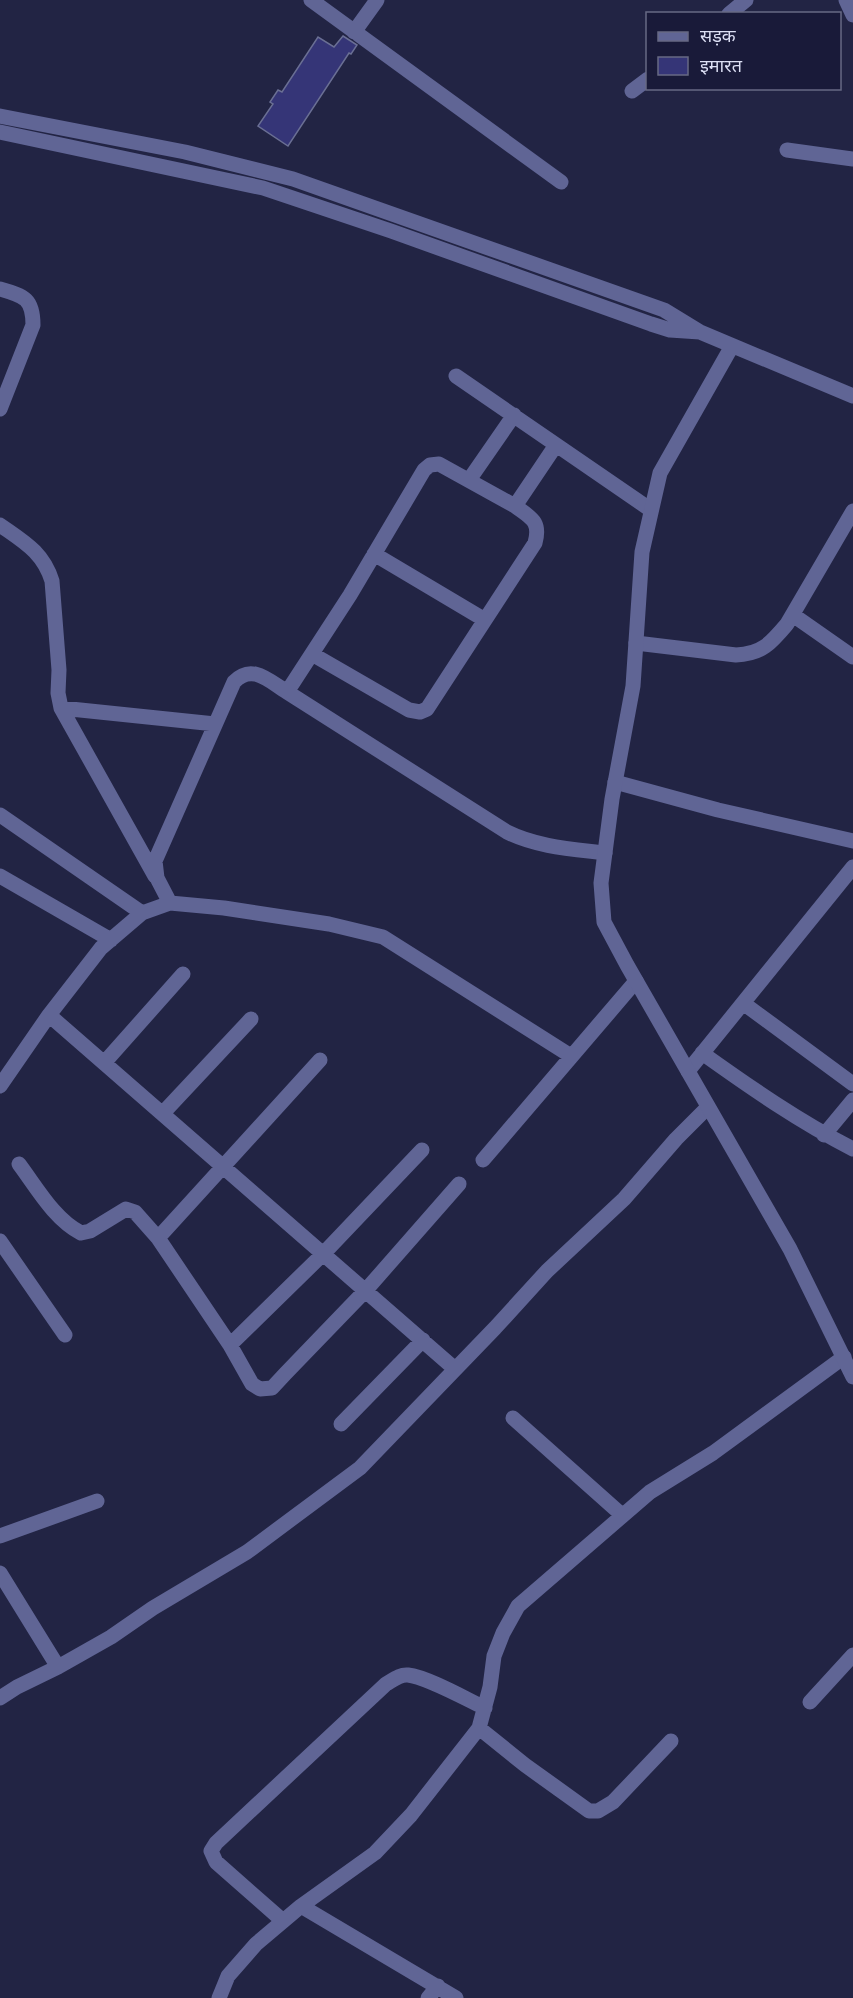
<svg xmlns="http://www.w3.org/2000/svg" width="853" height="1998" font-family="'Playfair Display','Noto Sans Devanagari',serif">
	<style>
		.building { fill: #353577; stroke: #6a6f94; stroke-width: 1.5 }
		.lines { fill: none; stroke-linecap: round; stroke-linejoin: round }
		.minor { stroke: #606595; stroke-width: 15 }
		.tertiary { stroke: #606595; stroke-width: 15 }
	</style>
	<rect width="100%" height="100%" fill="#222444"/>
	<path class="building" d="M343,36L357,45L351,54L349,53L288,146L258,126L273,104L270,102L278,90L282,92L318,37L334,47Z"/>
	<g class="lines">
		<path class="minor" d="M311,0L561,182
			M846,0L853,15
			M729,14L746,0
			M354,32L377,0
			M632,91L648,79
			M787,150L853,159
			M0,289C24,296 33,298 33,325L0,409
			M456,376L651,510
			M469,480L514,415
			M0,525C24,542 43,552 52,581L59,670L58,693L61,708L155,876
			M374,554L485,620
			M793,615L853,657
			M636,643L736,655C762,654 771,643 787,624L853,511
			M312,654L409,710L420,712L427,709L535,543C541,521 531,518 515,506
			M287,692L350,595L424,470L430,465L439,464L515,506L556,445
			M61,708L215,724
			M615,782L718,810L853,841
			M0,815L142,913
			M0,876L111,940
			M170,903L157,878L155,861L234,682C252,663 269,681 287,692L507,832C537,847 572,849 605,853
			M743,1003L853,1084
			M49,1015L455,1369
			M702,1053C751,1088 800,1122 853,1149
			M104,1063L183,974
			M688,1071L853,867
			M0,1086L49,1015L101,948L142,913L170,903L224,908L329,924L383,937L571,1056
			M163,1113L251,1019
			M824,1135L853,1100
			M483,1160L636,981
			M19,1164C37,1188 54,1219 81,1233L90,1231L126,1209L135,1212L158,1238L230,1345L252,1384L260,1389L272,1388L285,1374L366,1290L459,1184
			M158,1238L320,1060
			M0,1241L65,1335
			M230,1345L324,1253L422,1150
			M513,1418L622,1515
			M341,1424L423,1340
			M0,1536L97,1501
			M0,1573L58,1667
			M0,1698L17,1687L58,1667L111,1637L153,1608L247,1552L360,1468L495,1328L547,1271L624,1199L676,1139L708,1107
			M810,1702L853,1655
			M479,1728L525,1765L589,1811H598L613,1802L671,1741
			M301,1906L456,1998
			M283,1921L216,1862L211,1851L216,1843L386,1684C393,1680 400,1674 408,1675C427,1677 466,1699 485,1708
			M219,1998L228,1976L256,1944L301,1906L375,1853L411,1815L479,1728L490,1687L494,1656L503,1633L518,1606L650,1492L713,1453L844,1357
			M428,1998L438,1986"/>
		<path class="tertiary" d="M0,116L185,152L293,179L664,310L700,332L853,396
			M0,132L263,188L391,231L651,324L670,330L700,332
			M732,346L660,473L642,552L633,686L612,799L601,883L604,922L627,965L790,1249L853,1377"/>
	</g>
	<rect x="646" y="12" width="195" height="78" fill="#191a39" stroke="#676984" stroke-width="1.5"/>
	<rect x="658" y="32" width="30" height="9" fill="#606595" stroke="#676984" stroke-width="1.5"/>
	<text x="700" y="42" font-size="18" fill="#dcdff4">सड़क</text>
	<rect x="658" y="57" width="30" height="18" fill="#353577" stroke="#676984" stroke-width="1.5"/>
	<text x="700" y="72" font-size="18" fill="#dcdff4">इमारत</text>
</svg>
